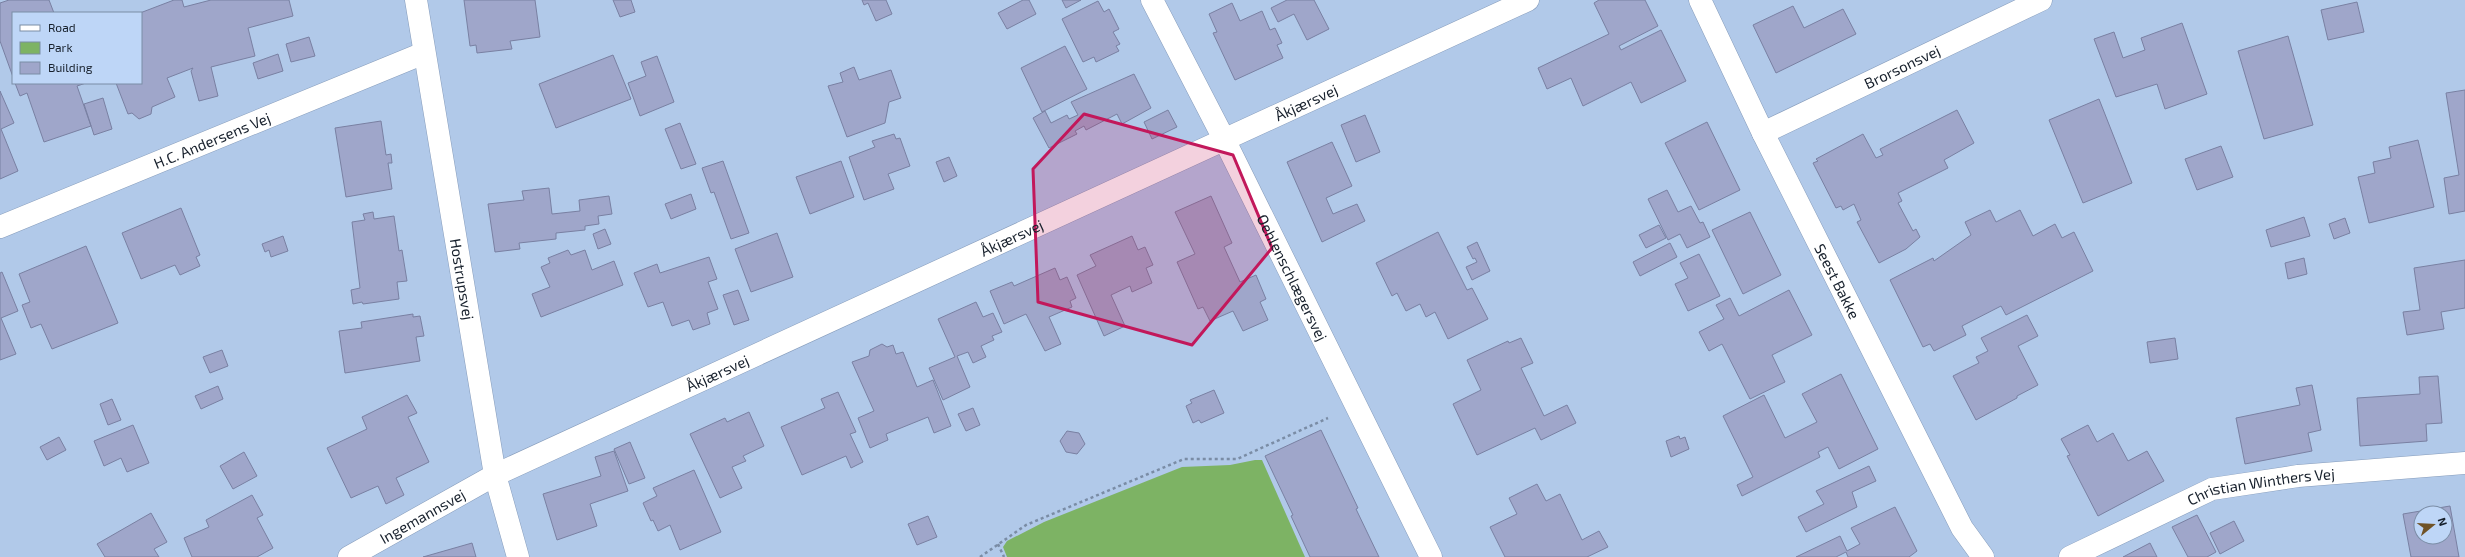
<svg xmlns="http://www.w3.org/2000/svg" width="2465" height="557" font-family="'Exo 2',sans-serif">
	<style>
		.green { fill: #7db364 }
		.building { fill: #9fa6ca; stroke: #7980a2; fill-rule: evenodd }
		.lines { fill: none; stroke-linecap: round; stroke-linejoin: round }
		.minor-casing { stroke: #869cbb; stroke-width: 23 }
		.path { stroke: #7a8ca5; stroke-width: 2.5; stroke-dasharray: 3 3; stroke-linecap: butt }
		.minor { stroke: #fff; stroke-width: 22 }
		.marked { fill: #c2185b; fill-opacity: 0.2; stroke: #c2185b; stroke-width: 3; stroke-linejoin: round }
		.labels { text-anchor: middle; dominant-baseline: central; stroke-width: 4; stroke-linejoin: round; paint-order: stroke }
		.street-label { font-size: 15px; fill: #17202c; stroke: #bed6f7 }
	</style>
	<rect width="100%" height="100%" fill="#b1c9e9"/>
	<path class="green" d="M1255,460H1262L1305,557H1007L1003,547L1007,541L1044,522L1182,467L1230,465Z"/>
	<path class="building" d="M9,0H49L54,13H13V77L0,41V3Z
		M174,0H182L184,7L211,0H289L293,16L248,28L255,56L211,67L218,96L199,101L191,71L193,68L167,78L175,97L152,107L151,114L139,119L132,113L128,114L116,83H141L140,13Z
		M464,0H535L540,37L510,41L512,49L477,53L476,45L470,46Z
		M613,0H631L635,12L620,17Z
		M862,0H886L892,14L876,21L868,3L864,5Z
		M1023,0H1029L1036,14L1007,29L998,13Z
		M1062,0H1081L1066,8Z
		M1287,0H1314L1329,29L1307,40L1294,14L1278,22L1271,8Z
		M1599,0H1645L1658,26L1619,46L1621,50L1661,30L1686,81L1641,103L1631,82L1583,106L1571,78L1547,89L1538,68L1609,34L1594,3Z
		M1098,1L1104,12L1109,9L1119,29L1113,32L1120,44L1116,46L1119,51L1096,62L1094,57L1083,62L1062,19Z
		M2357,2L2364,32L2328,40L2321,10Z
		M1232,3L1240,21L1262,11L1270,30L1275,28L1282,43L1277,45L1283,58L1235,80L1213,33L1217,32L1209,14Z
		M1793,6L1804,28L1843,9L1856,34L1776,73L1753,25Z
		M2182,23L2207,94L2165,109L2157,84L2116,97L2094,39L2114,32L2123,58L2145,50L2141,38Z
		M2288,36L2313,125L2264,139L2238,51Z
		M309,37L315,56L291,62L286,44Z
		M1065,46L1087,89L1042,112L1021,68Z
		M278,54L283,71L258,79L253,63Z
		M613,55L631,99L556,128L539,84Z
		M657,56L674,102L640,116L628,83L646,76L641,62Z
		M854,67L859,80L891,70L901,98L889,102L885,123L847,137L828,86L843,82L840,73Z
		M1134,74L1151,108L1122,124L1117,114L1086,130L1084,126L1075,131L1077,134L1049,148L1033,118L1045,111L1051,123L1067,115L1069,119L1078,115L1071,102Z
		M15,83H86L77,86L91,126L44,142L27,93L20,96Z
		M2465,90V211L2449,214L2444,178L2459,175L2446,93Z
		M0,91L14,123L1,129L18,171L0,179Z
		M103,98L112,129L94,135L84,104Z
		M2099,99L2132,183L2083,203L2049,120Z
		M1168,110L1177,127L1152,139L1144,122Z
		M1957,110L1974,143L1944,160L1948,168L1898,193L1902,201L1898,203L1913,231L1916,229L1920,237L1906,249L1879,263L1857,222L1861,220L1854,204L1843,210L1841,206L1836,208L1813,163L1818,161L1816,159L1863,134L1876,158L1883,155L1880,149Z
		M1365,115L1380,152L1356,162L1341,125Z
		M381,121L386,155L391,154L392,163H388L392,189L346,197L335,128Z
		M1707,122L1740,190L1699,210L1665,143Z
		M680,123L696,164L681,169L665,129Z
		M894,134L896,139L900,138L910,166L888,174L894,189L864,200L849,157L875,147L872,141Z
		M2418,140L2434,207L2369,223L2358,177L2375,173L2373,162L2391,158L2389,147Z
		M1332,142L1352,186L1326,198L1333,214L1357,204L1365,221L1322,242L1287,162Z
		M2221,146L2233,177L2197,190L2185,159Z
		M949,157L957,176L944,182L936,162Z
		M723,161L749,233L731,239L714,192L711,193L702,168Z
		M841,161L854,197L810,214L796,177Z
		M549,188L552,214L580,211L579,200L609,196L612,214L598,216L599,224L585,226V230L556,233V239L519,243L520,249L495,252L488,204L524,200L522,191Z
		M1667,190L1678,212L1691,206L1700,223L1703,222L1710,237L1687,248L1680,234L1668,240L1648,199Z
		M691,194L696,209L671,219L665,204Z
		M1211,196L1232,243L1224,247L1240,282L1256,275L1266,299L1260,302L1268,320L1243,331L1233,311L1210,321L1203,307L1198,309L1177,262L1195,254L1175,212Z
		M181,208L200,255L196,257L200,266L180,275L175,265L141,279L122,233Z
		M1990,210L1996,222L2020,210L2033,236L2055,224L2062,238L2074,232L2093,271L2006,315L2001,306L1962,326L1966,335L1934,351L1930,344L1923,347L1890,280L1933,258L1934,261L1971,235L1965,222Z
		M373,212L374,219L394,216L399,251L402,250L407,281L397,282L399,299L363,304L362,302L353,304L351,290L360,288L352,222L365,220L363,214Z
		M1750,212L1781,275L1743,294L1712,230Z
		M2304,217L2310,236L2271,247L2266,230Z
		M2345,218L2350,233L2334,239L2329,224Z
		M1659,225L1666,238L1646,248L1639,235Z
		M605,229L611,244L598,249L593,234Z
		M1438,232L1467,290L1472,288L1488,319L1448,339L1435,312L1426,317L1420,304L1406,311L1397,293L1392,296L1376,263Z
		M777,233L793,277L751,292L735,249Z
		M283,236L288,251L271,257L269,250L265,252L262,244Z
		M1132,236L1138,250L1145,247L1153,265L1146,268L1152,283L1132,292L1130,286L1111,295L1125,326L1104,336L1077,275L1096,266L1090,255Z
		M1477,242L1490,271L1472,280L1466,267L1477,262L1475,258L1473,259L1467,247Z
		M1670,243L1677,257L1640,276L1633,262Z
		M86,246L118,323L52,349L41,324L31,328L22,305L30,302L19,274Z
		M568,250L571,255L585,250L592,270L614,261L623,285L541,317L532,294L550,287L541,267L550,263L548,258Z
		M1699,254L1720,296L1688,311L1675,284L1688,278L1680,263Z
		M709,257L717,279L708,282L718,309L707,313L710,324L693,330L689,320L672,326L663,302L648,307L634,273L657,264L660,273Z
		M2304,258L2307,274L2288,279L2285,263Z
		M2465,260V308L2441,312L2444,329L2407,335L2403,312L2420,310L2414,268Z
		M1055,268L1060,280L1067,277L1076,298L1070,301L1072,307L1049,317L1061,344L1045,351L1026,314L1004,324L990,291L1012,282L1014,286Z
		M2,272L18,311L1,318L16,354L0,360V273Z
		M738,290L749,320L734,325L723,295Z
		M1789,290L1812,335L1772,355L1785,382L1750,399L1722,344L1709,351L1699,332L1724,319L1716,305L1730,298L1739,316Z
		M976,302L983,317L993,313L1002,332L992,336L994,340L981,346L986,357L973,363L968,352L957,356L970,387L943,400L929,368L955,357L938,319Z
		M413,314V317L420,316L424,336L416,337L420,361L345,373L339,331L362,328L361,322Z
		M2027,315L2038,336L2018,346L2038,385L2017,396V398L1976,420L1953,376L1979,363L1976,357L1988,351L1981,338Z
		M1521,338L1533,363L1521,368L1544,416L1567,405L1576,423L1541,440L1535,428L1477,455L1453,404L1481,390L1467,360L1508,341L1509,343Z
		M2175,338L2178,359L2150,363L2147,342Z
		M882,344L887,347L893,345L896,354L903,352L917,387L933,380L951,426L934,433L928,417L886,434L888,440L870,448L858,418L874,411L852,362L869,356L870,350Z
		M222,350L228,366L210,373L203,357Z
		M1841,374L1878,449L1839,469L1828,447L1818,452L1820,457L1742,496L1737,485L1753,477L1723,416L1764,395L1785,438L1817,422L1802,394Z
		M2438,376L2442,423L2426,424L2427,441L2360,446L2357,398L2420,394L2419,377Z
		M2312,385L2321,430L2308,433L2312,451L2245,464L2236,418L2300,405L2296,388Z
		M218,386L223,399L201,409L195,396Z
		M1214,390L1224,413L1201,423L1199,420L1193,423L1186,406L1192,403L1190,400Z
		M838,392L856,432L850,434L863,462L851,468L846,456L802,475L781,427L825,408L821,399Z
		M407,395L417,413L408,417L429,462L396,478L404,495L386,504L378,486L351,498L327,448L367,429L362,417Z
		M112,399L121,420L108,425L100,404Z
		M973,408L980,425L966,431L958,414Z
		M749,412L764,446L743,456L746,461L732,467L742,488L720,498L690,434L725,418L727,422Z
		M133,425L149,463L127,472L121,458L104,466L94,441Z
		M2088,425L2097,442L2113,433L2128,461L2147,451L2164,481L2098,516L2067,456L2070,455L2061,439Z
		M1321,430L1358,508L1356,509L1379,557H1310L1291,516L1293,515L1265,456Z
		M1067,431L1079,433L1085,444L1077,454L1066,452L1060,441Z
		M1679,436L1680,439L1685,437L1689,449L1671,457L1666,441Z
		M59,437L66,450L47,460L40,447Z
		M630,442L645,478L629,484L614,449Z
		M614,451L628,491L590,504L597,526L557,540L543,494L601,476L595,457Z
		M244,452L257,476L233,489L220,466Z
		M1869,466L1876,481L1852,492L1857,507L1806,532L1798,517L1824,504L1816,491Z
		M694,470L721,532L680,550L670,525L658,531L653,520L651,521L643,503L657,496L653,488Z
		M1537,484L1546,501L1560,494L1582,540L1599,531L1608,547L1587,557H1505L1490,527L1517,514L1509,498Z
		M252,495L263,515L257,518L273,548L257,557H192L184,538L209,527L206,520Z
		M2450,506L2459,557H2411L2403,514ZM2421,513H2445V537H2421Z
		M1895,507L1917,551L1909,557H1848L1846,552L1836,557H1796L1840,536L1847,551L1860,544L1851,528Z
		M151,513L167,542L154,549L159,557H105L97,544Z
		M2197,515L2216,552L2207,557H2188L2172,527Z
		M928,516L937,537L917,545L908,524Z
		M2234,521L2244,541L2220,554L2210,533Z
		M472,543L476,557H423Z
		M2150,543L2157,557H2123Z"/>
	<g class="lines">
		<g class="minor-casing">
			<g id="minor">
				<path id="s1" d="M416,0L495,475L518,557"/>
				<path id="s2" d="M1152,0L1225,141L1431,557"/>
				<path id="s3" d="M1700,0L1763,133L1962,528L1983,557"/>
				<path id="s4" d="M1763,133L2041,0"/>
				<path id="s5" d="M0,227L424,53"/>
				<path id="s6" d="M349,557L495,475L1528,0"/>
				<path id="s7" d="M2070,557L2212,489L2298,476L2465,463"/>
			</g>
		</g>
		<path class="path" d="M998,544L1004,557
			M980,557L1026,525L1184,459H1237L1328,418"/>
		<use href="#minor" class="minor"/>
	</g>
	<path class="marked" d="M1084,114L1233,155L1272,248L1192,345L1038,302L1033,169Z"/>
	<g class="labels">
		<g class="street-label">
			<text stroke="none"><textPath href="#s4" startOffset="154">Brorsonsvej</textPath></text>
			<text stroke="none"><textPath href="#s6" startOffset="1060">Åkjærsvej</textPath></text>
			<text stroke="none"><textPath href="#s5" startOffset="229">H.C. Andersens Vej</textPath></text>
			<text stroke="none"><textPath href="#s6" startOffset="736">Åkjærsvej</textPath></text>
			<text stroke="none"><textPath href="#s2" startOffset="311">Oehlenschlægersvej</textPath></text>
			<text stroke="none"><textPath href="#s1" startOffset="283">Hostrupsvej</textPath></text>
			<text stroke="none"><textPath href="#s3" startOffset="313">Seest Bakke</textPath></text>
			<text stroke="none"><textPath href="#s6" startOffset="412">Åkjærsvej</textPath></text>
			<text stroke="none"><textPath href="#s7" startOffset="206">Christian Winthers Vej</textPath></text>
			<text stroke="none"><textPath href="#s6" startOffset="84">Ingemannsvej</textPath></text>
		</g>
	</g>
	<rect x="12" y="12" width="130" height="72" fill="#bed6f7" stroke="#7b8da6"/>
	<rect x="20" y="25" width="20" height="6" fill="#ffffff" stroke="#7b8da6"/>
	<text x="48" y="32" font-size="12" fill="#17202c">Road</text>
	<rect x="20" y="42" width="20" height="12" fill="#7db364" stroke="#7b8da6"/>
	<text x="48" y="52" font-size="12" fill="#17202c">Park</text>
	<rect x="20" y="62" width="20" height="12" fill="#9fa6ca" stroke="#7b8da6"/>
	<text x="48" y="72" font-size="12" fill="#17202c">Building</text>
	<g transform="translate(2433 525) rotate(72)"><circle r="19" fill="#bed6f7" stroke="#7b8da6"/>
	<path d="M0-3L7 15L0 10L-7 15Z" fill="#705327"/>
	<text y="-6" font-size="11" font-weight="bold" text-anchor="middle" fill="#17202c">N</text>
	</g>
</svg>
